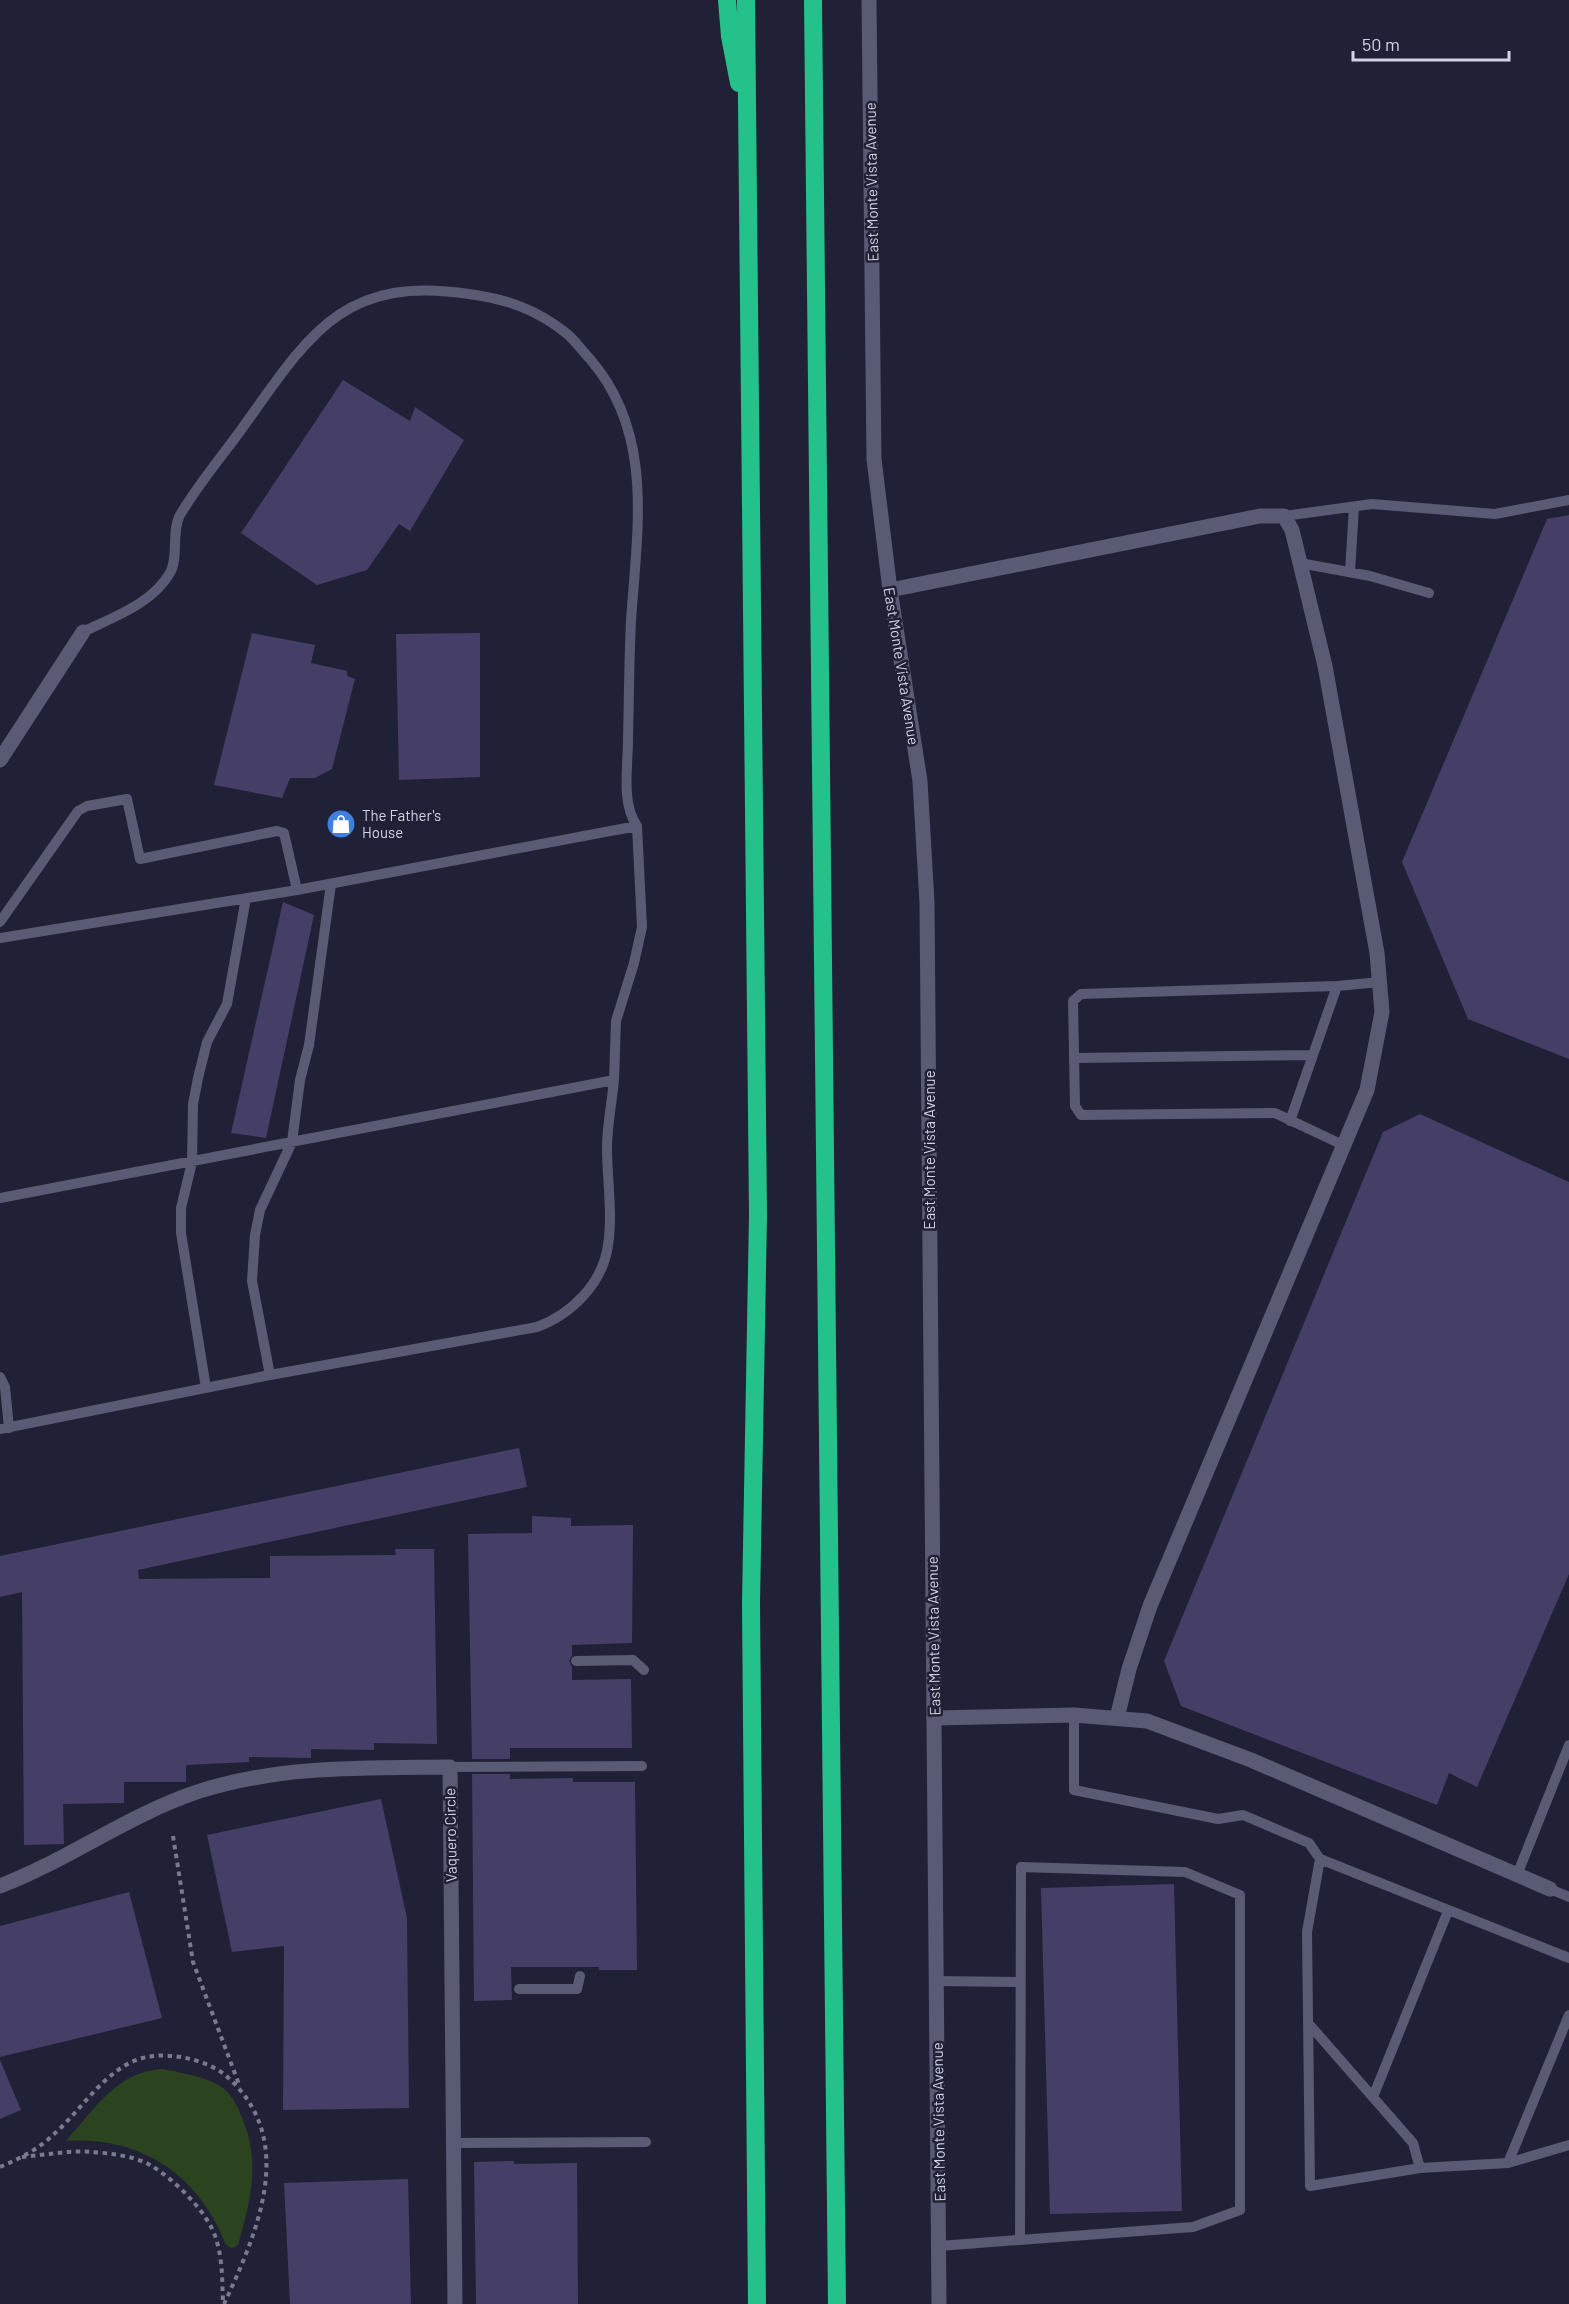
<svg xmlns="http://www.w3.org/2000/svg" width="1569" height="2304" font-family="Barlow,sans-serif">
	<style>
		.green { fill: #2c4320 }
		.building { fill: #453e66 }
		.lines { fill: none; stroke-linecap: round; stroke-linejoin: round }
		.path { stroke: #797a8c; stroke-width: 4; stroke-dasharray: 4.5 4.5; stroke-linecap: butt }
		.service { stroke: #585b73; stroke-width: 10 }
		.minor { stroke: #585b73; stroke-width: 15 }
		.tertiary { stroke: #585b73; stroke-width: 15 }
		.motorway { stroke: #25c18b; stroke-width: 18 }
		.labels { text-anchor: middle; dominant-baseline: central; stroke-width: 5; stroke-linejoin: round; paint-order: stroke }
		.street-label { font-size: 15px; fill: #d2d3e2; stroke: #202136 }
		.poi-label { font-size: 15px; fill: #d2d3e2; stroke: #202136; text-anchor: start }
	</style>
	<rect width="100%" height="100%" fill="#202136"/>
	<path class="green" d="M163,2069C181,2073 204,2076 220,2086C230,2092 237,2105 241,2115C261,2160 251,2200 238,2245L232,2248L226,2245C199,2175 141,2136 66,2141C94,2110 117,2071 163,2069Z"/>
	<path class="building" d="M343,380L410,421L415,407L464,440L410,531L399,524L367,570L317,585L241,533Z
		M1569,515V1059L1468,1019L1402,862L1547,519Z
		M252,633L315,645L311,663L347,671V676L355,679L332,769L315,778H290L282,798L214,785Z
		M480,633V777L399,780L396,634Z
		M283,902L314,915L266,1138L231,1133Z
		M1420,1114L1569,1182V1574L1477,1787L1449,1773L1437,1805L1181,1706L1164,1661L1383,1132Z
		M519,1448L527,1487L138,1570L139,1579L270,1578V1556L396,1555L395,1549H434L437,1744L374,1743V1750L311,1749V1758L249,1757V1762L186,1765V1782H124V1803L63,1804L64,1844L24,1845L22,1592L0,1597V1556Z
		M532,1516L571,1518V1526L633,1525L632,1643L572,1645V1655L569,1661L572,1667V1680L631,1679L632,1748H510V1759H472L468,1534L532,1533Z
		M472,1774H510V1779L573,1778V1782H635L637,1970H599V1967H511L512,2000L474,2001Z
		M381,1799L407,1918L409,2108L283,2110L284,1946L232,1952L207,1835Z
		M1174,1884L1182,2211L1050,2214L1041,1888Z
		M129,1892L162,2018L0,2057V1926Z
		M0,2060L21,2110L0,2119Z
		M514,2161V2164L577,2163L578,2304H476L474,2162Z
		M408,2179L411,2304H290L284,2183Z"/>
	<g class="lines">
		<path class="path" d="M173,1836L193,1962L240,2087
			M22,2157C45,2155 69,2150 91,2152C109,2153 134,2156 150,2165C173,2178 209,2213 216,2239C223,2260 222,2282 223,2303
			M0,2167C19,2159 39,2149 54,2134C83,2109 107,2065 147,2057C171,2052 207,2060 225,2075C299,2138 258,2231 224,2304"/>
		<path class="service" d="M1284,516L1372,504L1495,514L1569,500
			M1300,563L1370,576L1429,593
			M1350,572L1354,507
			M83,632C113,617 152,604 170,573C179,557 171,532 180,515C199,483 224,454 246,423C310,333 345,275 469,294C506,299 536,309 566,333C575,340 582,351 590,359C655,434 637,530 631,621C629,660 629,700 628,739C628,767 621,803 637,826
			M0,922L78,811L87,806L127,799L140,859L277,831L284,833L297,890L637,826L642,927L634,963L616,1021L614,1080L0,1198
			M0,938L297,890
			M1337,986L1380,982
			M1075,1058L1313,1055
			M1290,1121L1337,986L1081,994L1073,1001L1075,1106L1081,1115L1275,1113L1343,1145
			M270,1375L252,1281L255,1235L260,1210L292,1142L300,1080L309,1045L331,884
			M0,1377L5,1387L9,1428
			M206,1388L181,1233V1208L192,1162L193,1104L198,1078L207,1042L227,1004L246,898
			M0,1429L270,1375L537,1327C572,1314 603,1283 608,1245C613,1214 607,1179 607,1148C607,1126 612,1102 614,1080
			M576,1661L633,1660L644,1670
			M1074,1715V1790L1218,1819L1243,1815L1309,1843L1320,1859L1307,1932L1310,2186L1420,2168L1508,2163L1569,2145
			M450,1767L642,1766
			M1320,1859L1569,1958
			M1517,1875L1569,1745
			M1550,1889L1569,1897
			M936,1981L1020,1982
			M519,1989H577L580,1976
			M1308,2023L1413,2143L1420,2168
			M1373,2097L1448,1911
			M455,2143L646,2142
			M1508,2163L1569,2015
			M939,2246L1193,2227L1240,2210V1895L1185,1872L1021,1867L1020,2240"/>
		<path class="minor" d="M890,590L1260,516H1284L1292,530L1325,666L1377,953L1382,1012L1367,1090L1150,1606L1129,1669L1117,1718
			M0,760L83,632
			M934,1718L1074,1715L1147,1721L1251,1760L1550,1889
			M0,1886C68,1860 128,1815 197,1792C279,1765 365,1768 450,1767L455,2304"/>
		<path class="tertiary" d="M869,0L874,459L890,590L920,781L927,903L939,2304"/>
		<path class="motorway" d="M727,0L730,36L739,83
			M746,0L758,1215L751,1603L757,2304
			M813,0L837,2304"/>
	</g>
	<defs>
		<g id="shop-disc" transform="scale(1.5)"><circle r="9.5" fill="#3f7fe0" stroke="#202136"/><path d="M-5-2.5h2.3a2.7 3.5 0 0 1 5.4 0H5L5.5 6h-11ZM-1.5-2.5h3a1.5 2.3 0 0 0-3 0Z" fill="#fff"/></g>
	</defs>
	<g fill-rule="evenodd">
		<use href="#shop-disc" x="341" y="824"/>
	</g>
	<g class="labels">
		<g class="street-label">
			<text transform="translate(871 182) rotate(-91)">East Monte Vista Avenue</text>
			<text transform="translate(902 666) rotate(81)">East Monte Vista Avenue</text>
			<text transform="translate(929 1150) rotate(-90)">East Monte Vista Avenue</text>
			<text transform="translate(933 1636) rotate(-91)">East Monte Vista Avenue</text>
			<text transform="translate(450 1835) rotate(-91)">Vaquero Circle</text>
			<text transform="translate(938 2122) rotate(-91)">East Monte Vista Avenue</text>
		</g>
		<g class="poi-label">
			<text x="362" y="815">The Father's<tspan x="362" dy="17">House</tspan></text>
		</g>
	</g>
	<path d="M1353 51v9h156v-9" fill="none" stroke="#d2d3e2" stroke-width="3"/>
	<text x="1362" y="51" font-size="18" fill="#d2d3e2" stroke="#202136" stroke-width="4.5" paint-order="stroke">50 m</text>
</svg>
